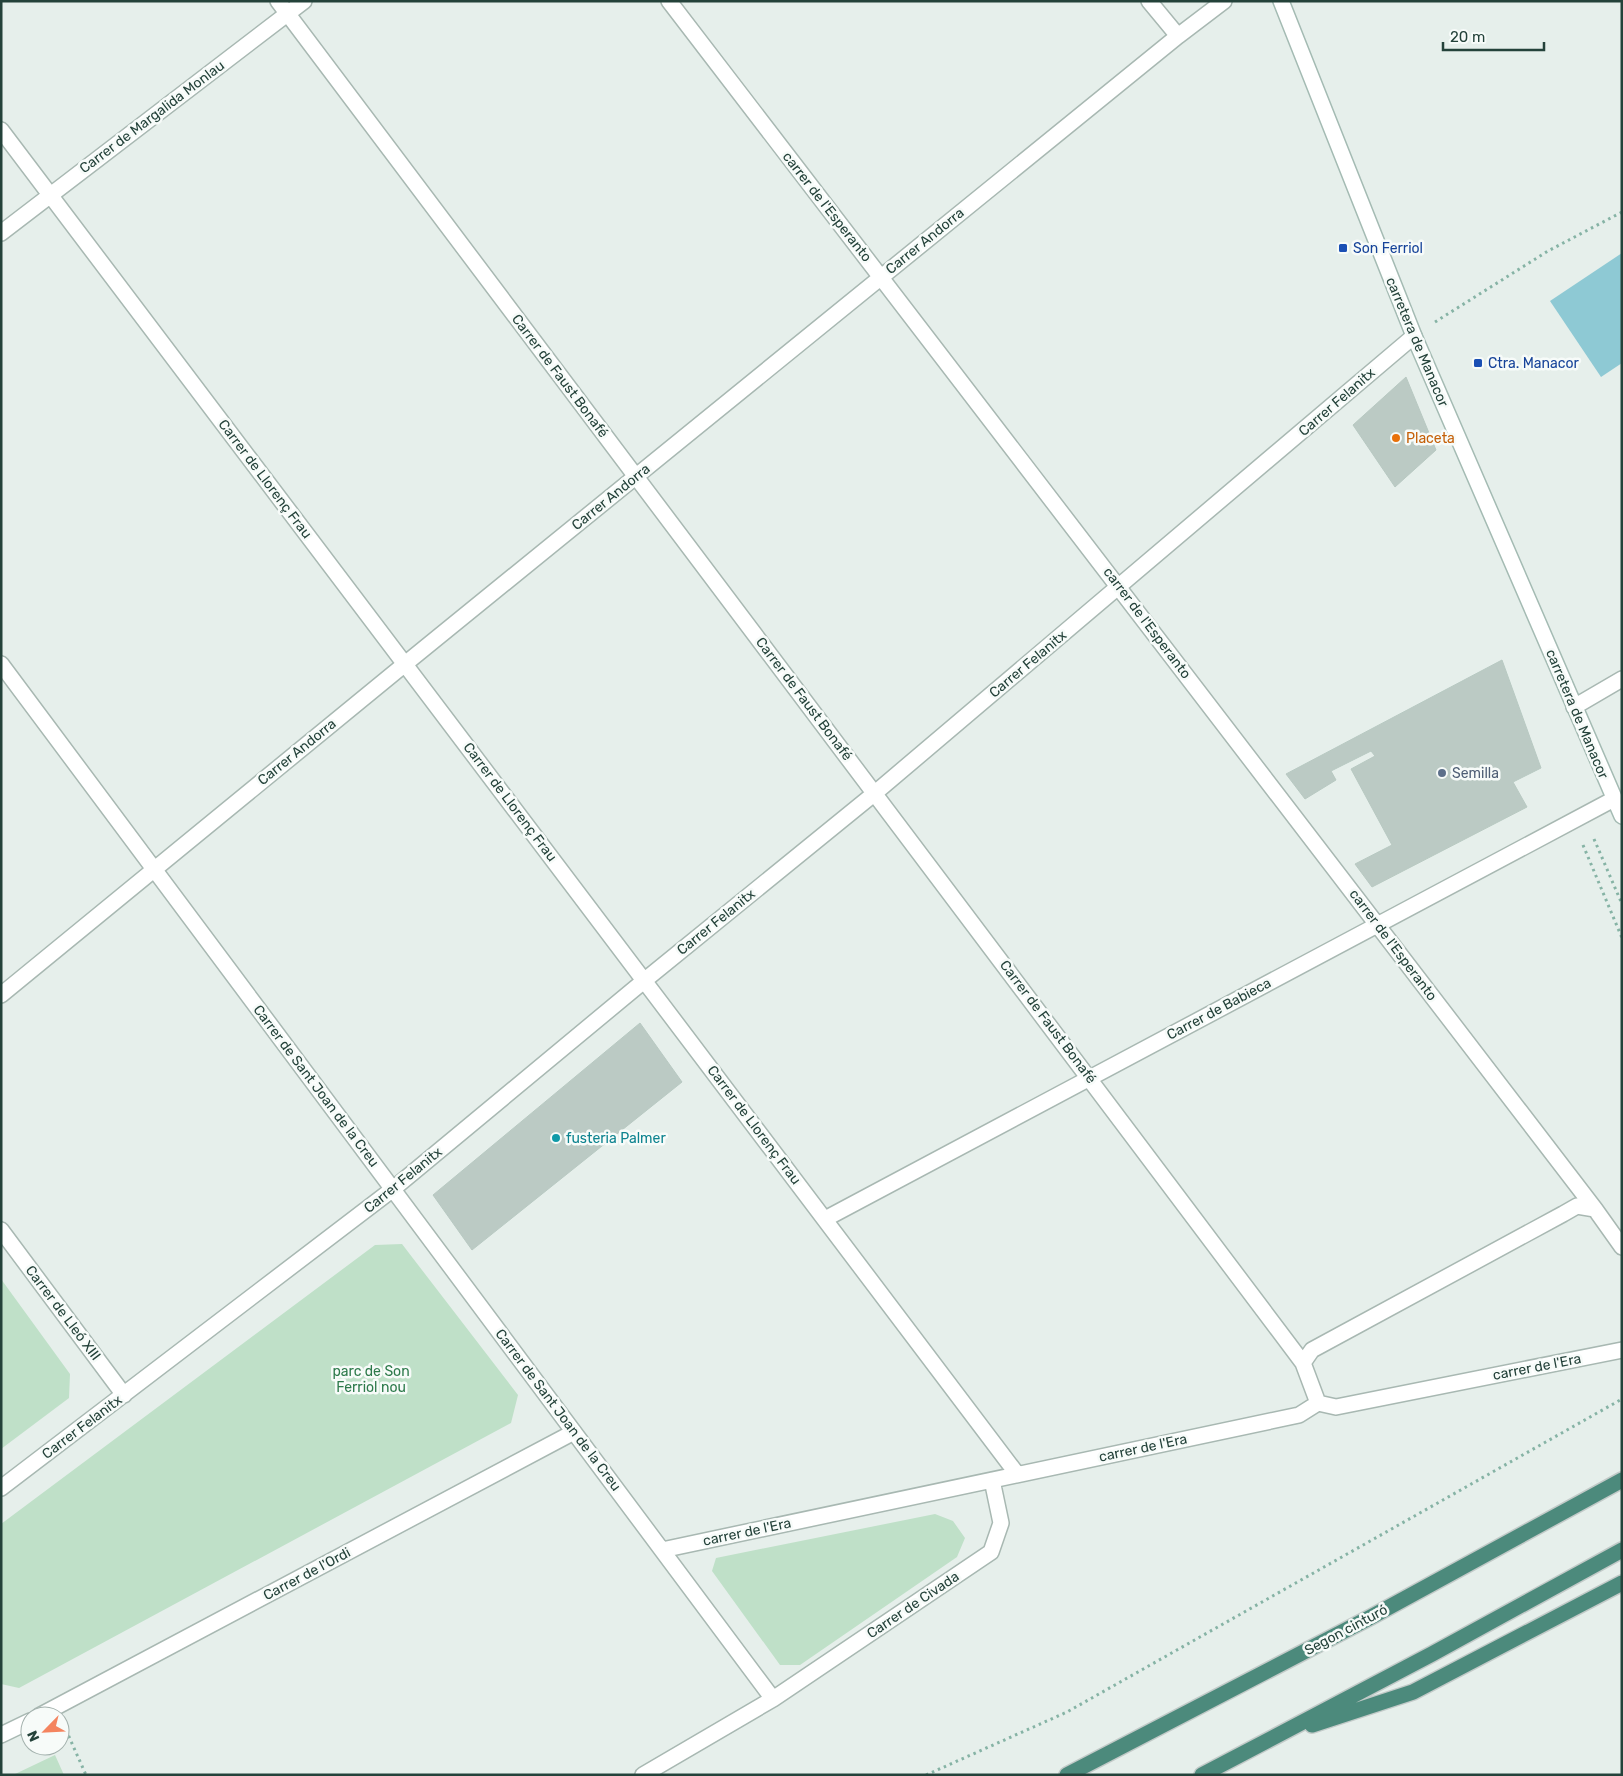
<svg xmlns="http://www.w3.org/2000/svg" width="1623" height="1776" font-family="Rubik,sans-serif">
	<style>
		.green { fill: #bfe0c8 }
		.water { fill: #8ec9d4 }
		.building { fill: #bbcac4; stroke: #b8c9c2 }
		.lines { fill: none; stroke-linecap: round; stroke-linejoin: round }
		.minor-casing { stroke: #a8b8b2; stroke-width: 18 }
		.secondary-casing { stroke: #a4bbb3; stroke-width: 18 }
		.trunk-casing { stroke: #c2cac8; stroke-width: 18 }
		.path { stroke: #86b3a5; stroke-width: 3; stroke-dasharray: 2.5 4; stroke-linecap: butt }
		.minor { stroke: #fff; stroke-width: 15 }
		.secondary { stroke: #fff; stroke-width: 15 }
		.trunk { stroke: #4c8a7c; stroke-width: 15 }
		.transit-dot { fill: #1a4fb4; stroke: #f7fbf9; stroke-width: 2 }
		.food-dot { fill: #e8710a; stroke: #f7fbf9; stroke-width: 2 }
		.service-dot { fill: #5c6f8a; stroke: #f7fbf9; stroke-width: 2 }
		.culture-dot { fill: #0f9aa8; stroke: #f7fbf9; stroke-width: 2 }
		.labels { text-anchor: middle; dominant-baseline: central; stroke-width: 5; stroke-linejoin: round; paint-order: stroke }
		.street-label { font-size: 14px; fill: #24423a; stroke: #f7fbf9 }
		.transit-label { font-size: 14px; fill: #164399; stroke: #f7fbf9; text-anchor: start }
		.food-label { font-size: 14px; fill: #c56008; stroke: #f7fbf9; text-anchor: start }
		.service-label { font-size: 14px; fill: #4e5e75; stroke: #f7fbf9; text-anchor: start }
		.culture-label { font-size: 14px; fill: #0d838f; stroke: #f7fbf9; text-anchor: start }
		.park-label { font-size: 14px; fill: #2d7a4b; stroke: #f7fbf9 }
	</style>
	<rect width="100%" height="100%" fill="#e6efeb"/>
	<path class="green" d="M402,1244L518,1395L511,1423L19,1688L1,1684V1524L375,1245Z
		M1,1279L70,1374L69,1398L1,1449Z
		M935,1514L953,1521L965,1538L957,1557L800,1665H780L712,1571L716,1558Z
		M55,1755L64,1775H13Z"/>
	<path class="water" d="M1622,253V363L1601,377L1550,301Z"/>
	<path class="building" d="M1406,377L1436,450L1395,487L1353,425Z
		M1502,660L1541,768L1513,782L1527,807L1372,887L1355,864L1392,845L1351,769L1375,756L1371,751L1331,771L1336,780L1305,799L1286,774Z
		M640,1023L682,1082L472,1250L433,1195Z"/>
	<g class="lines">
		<g class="minor-casing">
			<path id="minor" d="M278,1L1303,1363L1318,1403
				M669,1L1595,1209L1622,1247
				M1149,1L1178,36
				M1,130L1017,1474
				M1,233L304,1
				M1,664L773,1699
				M1574,707L1622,679
				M1,995L405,664L1178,36L1224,1
				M825,1219L1614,799
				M1,1230L124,1395
				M1303,1363L1312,1350L1563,1214L1577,1206L1595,1209
				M1,1488L393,1189L645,980L875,793L1414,336
				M662,1550L1299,1415L1318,1403L1336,1407L1622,1350
				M39,1716L574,1432
				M1,1735L30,1721
				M643,1775L773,1699L991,1552L1001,1523L992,1480"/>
		</g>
		<g class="secondary-casing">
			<path id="secondary" d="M1281,1L1414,336L1622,816"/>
		</g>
		<g class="trunk-casing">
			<path id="trunk" d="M1312,1725L1413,1692L1622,1583
				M1067,1775L1371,1617L1622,1480
				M1202,1775L1432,1654L1622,1550"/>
		</g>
		<path class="path" d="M1435,322L1548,251L1622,212
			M1594,839L1622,904
			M1583,845L1622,938
			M66,1730L86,1775
			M926,1775L1067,1712L1622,1399"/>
		<use href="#minor" class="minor"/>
		<use href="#secondary" class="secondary"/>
		<use href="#trunk" class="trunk"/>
	</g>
	<g class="transit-dot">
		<rect x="1338" y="243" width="10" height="10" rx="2.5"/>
		<rect x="1473" y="358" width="10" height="10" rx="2.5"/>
	</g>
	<circle class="food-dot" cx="1396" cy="438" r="5"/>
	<circle class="service-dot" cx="1442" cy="773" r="5"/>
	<circle class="culture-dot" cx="556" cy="1138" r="5"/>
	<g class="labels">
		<g class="street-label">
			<text transform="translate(152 117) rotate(-37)">Carrer de Margalida Monlau</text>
			<text transform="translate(827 207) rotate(52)">carrer de l'Esperanto</text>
			<text transform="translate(925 241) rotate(-39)">Carrer Andorra</text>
			<text transform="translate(1417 342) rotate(67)">carretera de Manacor</text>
			<text transform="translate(560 376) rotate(53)">Carrer de Faust Bonafé</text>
			<text transform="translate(1337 402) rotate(-41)">Carrer Felanitx</text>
			<text transform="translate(265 479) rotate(53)">Carrer de Llorenç Frau</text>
			<text transform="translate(611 497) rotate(-39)">Carrer Andorra</text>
			<text transform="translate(1147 623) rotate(53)">carrer de l'Esperanto</text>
			<text transform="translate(1028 664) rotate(-40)">Carrer Felanitx</text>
			<text transform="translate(804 699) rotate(53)">Carrer de Faust Bonafé</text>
			<text transform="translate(1577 714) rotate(67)">carretera de Manacor</text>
			<text transform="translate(297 752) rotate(-39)">Carrer Andorra</text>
			<text transform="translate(510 802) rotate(53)">Carrer de Llorenç Frau</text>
			<text transform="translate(716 922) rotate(-39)">Carrer Felanitx</text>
			<text transform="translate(1393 945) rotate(53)">carrer de l'Esperanto</text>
			<text transform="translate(1219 1009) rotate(-28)">Carrer de Babieca</text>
			<text transform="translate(1048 1022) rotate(53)">Carrer de Faust Bonafé</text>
			<text transform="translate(316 1086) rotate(53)">Carrer de Sant Joan de la Creu</text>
			<text transform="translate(754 1125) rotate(53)">Carrer de Llorenç Frau</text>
			<text transform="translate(403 1180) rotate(-39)">Carrer Felanitx</text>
			<text transform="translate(63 1313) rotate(53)">Carrer de Lleó XIII</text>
			<text transform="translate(1537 1367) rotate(-11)">carrer de l'Era</text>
			<text transform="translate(558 1410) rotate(53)">Carrer de Sant Joan de la Creu</text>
			<text transform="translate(82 1427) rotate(-37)">Carrer Felanitx</text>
			<text transform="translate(1143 1448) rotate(-12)">carrer de l'Era</text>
			<text transform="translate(747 1532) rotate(-12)">carrer de l'Era</text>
			<text transform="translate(307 1574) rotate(-28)">Carrer de l'Ordi</text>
			<text transform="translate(913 1605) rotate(-34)">Carrer de Civada</text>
			<text transform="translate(1346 1630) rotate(-28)">Segon cinturó</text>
		</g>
		<g class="transit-label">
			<text x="1353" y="248">Son Ferriol</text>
			<text x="1488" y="363">Ctra. Manacor</text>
		</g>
		<g class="food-label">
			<text x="1406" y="438">Placeta</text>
		</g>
		<g class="service-label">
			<text x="1452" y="773">Semilla</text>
		</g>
		<g class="culture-label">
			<text x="566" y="1138">fusteria Palmer</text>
		</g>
		<g class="park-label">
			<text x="371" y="1371">parc de Son<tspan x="371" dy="16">Ferriol nou</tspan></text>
		</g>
	</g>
	<rect width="1623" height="1776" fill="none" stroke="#24423a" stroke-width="5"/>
	<g transform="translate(45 1731) rotate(246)"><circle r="24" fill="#f7fbf9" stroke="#a3b1ad"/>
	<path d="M0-4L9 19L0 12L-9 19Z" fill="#f4845f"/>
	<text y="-8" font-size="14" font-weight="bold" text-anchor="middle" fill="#24423a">N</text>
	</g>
	<path d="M1443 42v8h101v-8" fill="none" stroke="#24423a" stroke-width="2.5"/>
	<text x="1450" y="42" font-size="15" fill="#24423a" stroke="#f7fbf9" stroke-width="4" paint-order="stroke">20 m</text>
</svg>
